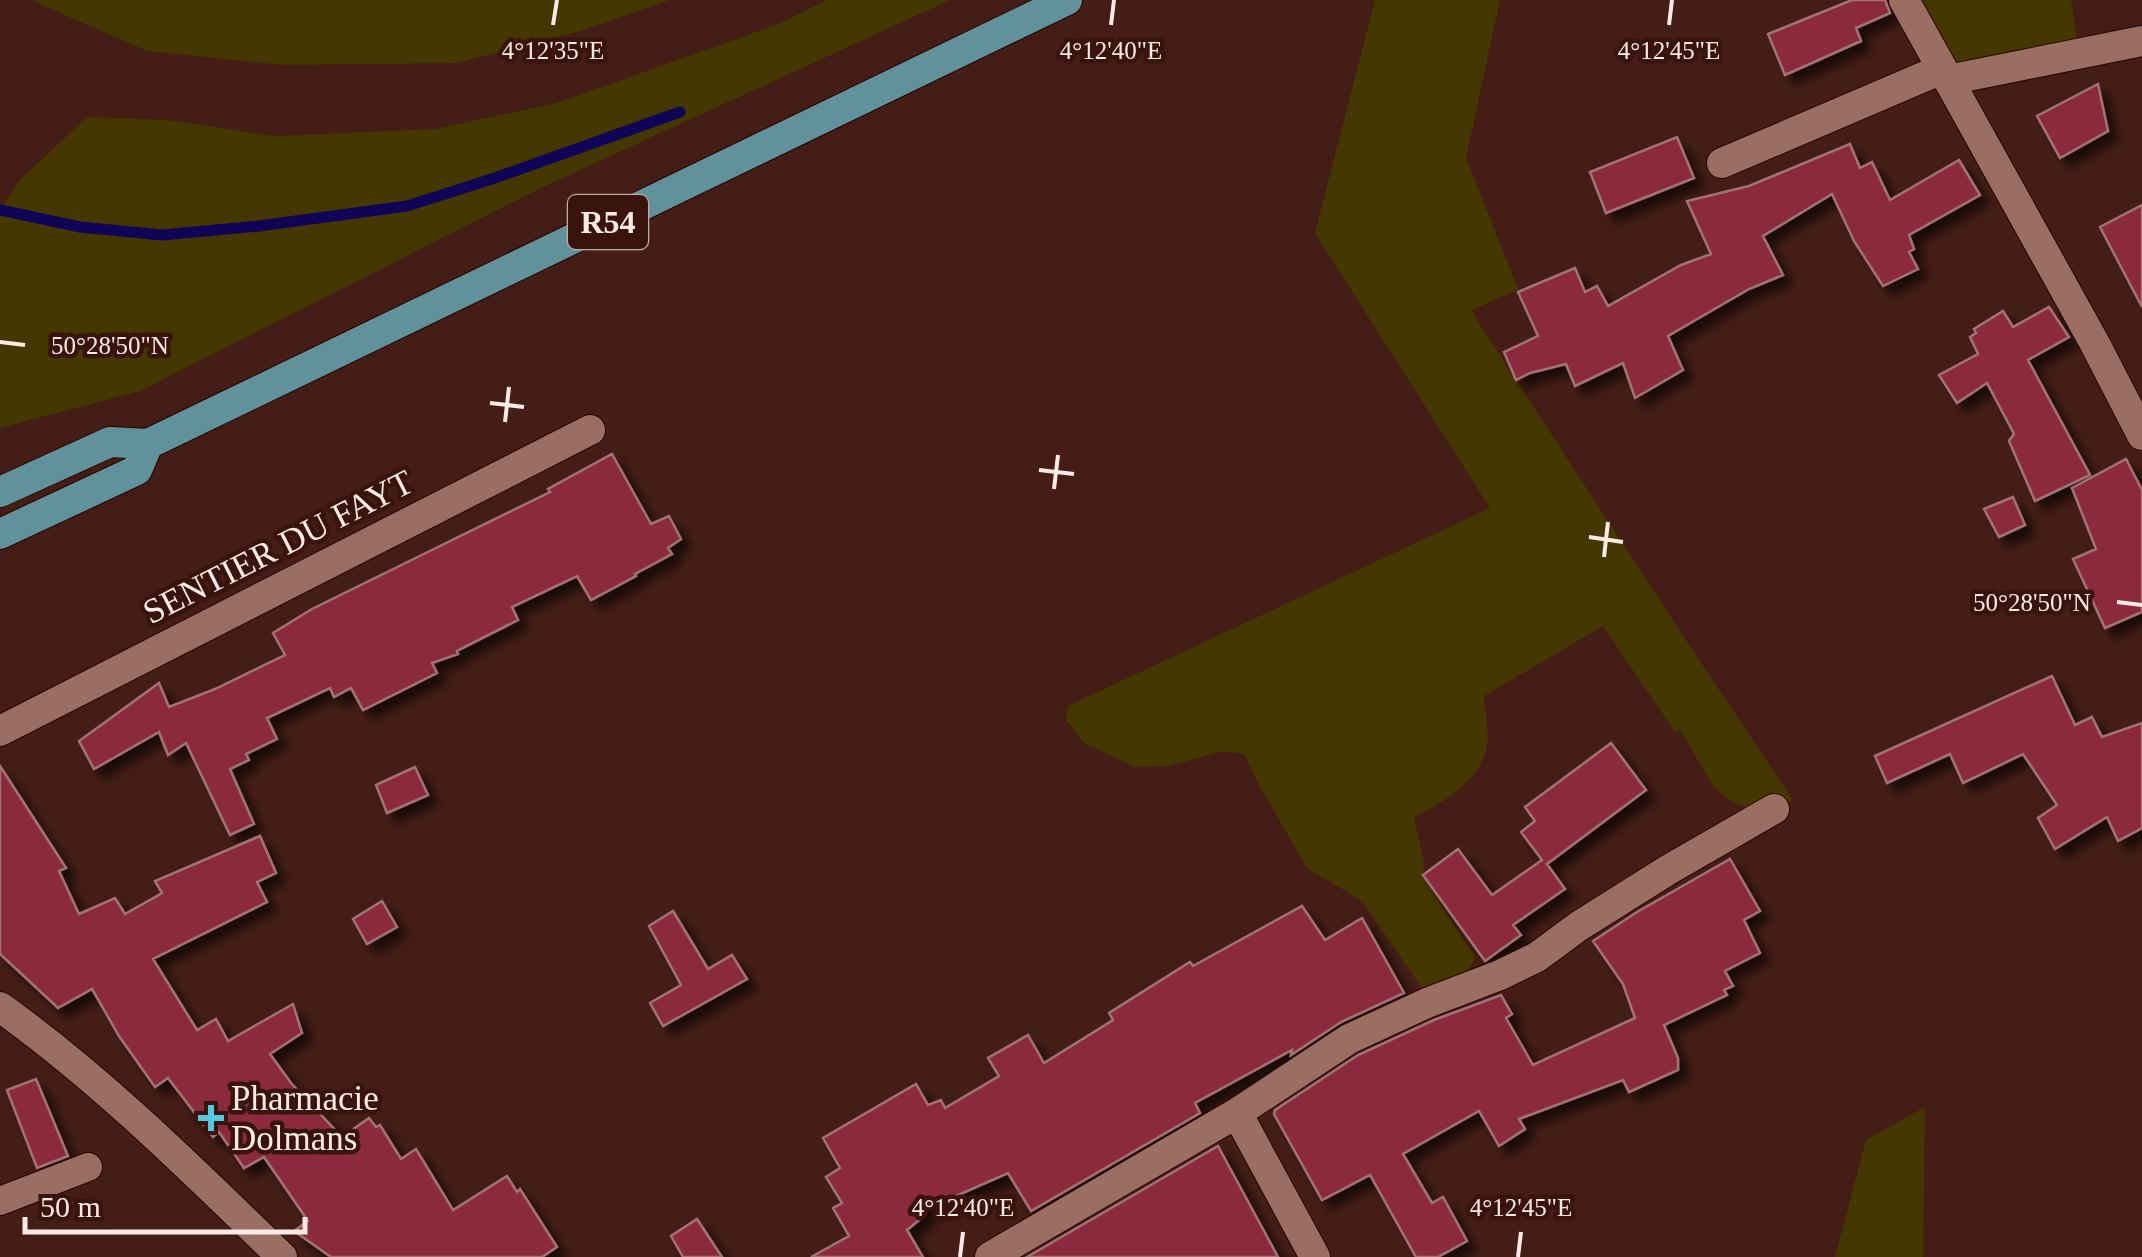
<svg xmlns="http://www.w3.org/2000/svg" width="2142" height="1257" font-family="Georgia,serif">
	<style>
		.green { fill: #443701 }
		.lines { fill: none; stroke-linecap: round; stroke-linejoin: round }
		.stream { stroke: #0f0456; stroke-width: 11 }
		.building { fill: #8c2b3c; stroke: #a17276; stroke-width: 2.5; filter: url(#shadow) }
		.pedestrian-casing { stroke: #280602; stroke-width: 30 }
		.minor-casing { stroke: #280602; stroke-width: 32 }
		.tertiary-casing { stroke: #280602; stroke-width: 32 }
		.primary-casing { stroke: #280602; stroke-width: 32 }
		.pedestrian { stroke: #9b6e63; stroke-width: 28 }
		.minor { stroke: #9b6e63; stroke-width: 30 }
		.tertiary { stroke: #9b6e63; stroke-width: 30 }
		.primary { stroke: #61919a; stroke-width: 30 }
		.ticks { fill: none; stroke: #ffeae5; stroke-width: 4 }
		.poi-dot { fill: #56c9e1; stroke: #38140c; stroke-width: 4 }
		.labels { text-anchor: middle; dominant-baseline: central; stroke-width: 9; stroke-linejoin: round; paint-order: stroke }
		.shield { fill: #38140c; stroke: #c3aaa4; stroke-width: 2.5 }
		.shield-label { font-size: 32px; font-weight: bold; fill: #ffeae5 }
		.street-label { font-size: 35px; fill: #ffeae5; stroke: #38140c }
		.poi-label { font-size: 35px; fill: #ffeae5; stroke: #38140c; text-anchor: start }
		.ticks-label { font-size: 25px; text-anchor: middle; fill: #ffeae5; stroke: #38140c; stroke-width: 9; stroke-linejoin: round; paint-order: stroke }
	</style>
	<defs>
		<filter id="shadow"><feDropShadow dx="9" dy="9" stdDeviation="5" flood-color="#0009"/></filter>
	</defs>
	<rect width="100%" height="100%" fill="#441e16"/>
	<path class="green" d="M31,0H669L584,30L456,63L282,65L147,51Z
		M827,0H950L543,187L140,391L0,428V211L20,180L87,117L167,120L275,136L435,129L557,103L776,25Z
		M1375,0H1500L1466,158L1518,289L1472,310L1478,322L1689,645L1793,800L1767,813L1736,804L1715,789L1680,730L1675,732L1603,626L1484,696C1485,711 1489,730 1487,745C1481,781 1444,802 1414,817L1424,862L1423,878L1475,957C1466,982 1446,984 1422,988L1362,901L1307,868L1259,785L1244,754L1224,751L1168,766L1135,767L1084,743L1066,720L1068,706L1490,508L1315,233Z
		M1904,0H2071L2079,52L1948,80Z
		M1925,1107L1923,1257H1835L1866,1140Z"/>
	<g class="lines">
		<path class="stream" d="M0,210L80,227L162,235L259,226L407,206L495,178L680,112"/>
	</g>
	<path class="building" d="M1852,0H1885L1890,13L1856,28L1861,41L1785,75L1768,34Z
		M2098,84L2108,131L2060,158L2037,116Z
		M1677,137L1694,178L1606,213L1590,172Z
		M1850,144L1860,168L1872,162L1890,200L1959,160L1980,195L1909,235L1914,249L1909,252L1918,269L1883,286L1854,241L1832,194L1763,236L1783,275L1749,289L1668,336L1683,370L1635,398L1623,363L1575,386L1566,364L1530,373L1516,380L1504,352L1538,336L1518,292L1575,268L1585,292L1597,286L1608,306L1681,265L1711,254L1687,201L1749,186Z
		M2142,205V307L2100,227Z
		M2049,307L2069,337L2028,360L2090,475L2035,501L2009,441L2014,434L1987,383L1957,403L1939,375L1978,354L1970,337L1976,333L1974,329L2003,311L2013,327Z
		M612,454L651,524L669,516L681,539L668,548L672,554L635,574L636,576L591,600L577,576L512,607L518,620L457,651L458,654L432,663L437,673L363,710L351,688L334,697L330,688L267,718L277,739L246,754L249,760L230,769L254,824L230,835L186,743L168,755L159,732L94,769L79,741L159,683L169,707L215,689L285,655L273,633L312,609L550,492L548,489Z
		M2126,459L2142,490V612L2105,628L2073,559L2096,549L2072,488Z
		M2013,497L2025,525L1999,537L1984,509Z
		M2052,676L2075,725L2092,717L2102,737L2142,723V828L2118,841L2107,817L2055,849L2038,818L2057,805L2023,754L1963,783L1950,754L1887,783L1875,756Z
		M1611,743L1646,790L1547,864L1565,889L1513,925L1521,935L1485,961L1423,875L1458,849L1492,895L1542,860L1521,832L1535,821L1525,807Z
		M0,766L66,868L59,871L79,914L115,898L125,914L162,893L155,881L260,836L276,873L257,882L267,902L153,959L197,1030L216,1019L228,1041L293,1004L302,1033L270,1054L291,1083L342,1137L369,1118L376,1127L380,1125L401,1159L416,1149L453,1210L507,1176L517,1192L520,1189L557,1247L542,1257H331L294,1231L308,1221L264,1157L244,1168L219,1132L213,1137L168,1078L155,1087L119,1036L92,989L58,1008L0,954Z
		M415,767L428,795L387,813L376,785Z
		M1730,859L1760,911L1744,920L1760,953L1725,971L1733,986L1724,990L1727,995L1664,1025L1678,1058V1070L1629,1092L1623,1080L1519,1119L1525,1129L1499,1146L1479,1111L1403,1154L1432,1203L1443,1197L1467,1241L1438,1257H1416L1370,1175L1322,1200L1274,1114L1275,1110L1358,1055L1434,1020L1501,995L1512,1014L1506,1018L1533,1065L1635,1018L1623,984L1593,941L1637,912Z
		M382,901L397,927L367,944L353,919Z
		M1302,906L1325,940L1362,918L1404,993L1341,1022L1291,1055L1292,1050L1195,1103L1200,1113L1031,1211L1008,1173L922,1211L924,1216L907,1230L923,1257H811L849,1236L833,1208L842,1203L826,1177L840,1168L823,1138L916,1084L928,1105L941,1100L945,1108L999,1076L988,1058L1028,1035L1044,1063L1113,1020L1109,1013L1190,962L1193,966Z
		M673,911L708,969L732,955L747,979L663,1026L650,1003L681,985L649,926Z
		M36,1079L68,1156L37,1168L7,1090Z
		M1218,1146L1278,1257H1027Z
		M697,1219L722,1257H683L671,1236Z"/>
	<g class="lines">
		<g class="pedestrian-casing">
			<path id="pedestrian" d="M0,1201L88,1167"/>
		</g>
		<g class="minor-casing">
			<path id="minor" d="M1904,0L2094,342L2142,435
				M1948,80L2142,41
				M1722,163L1942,69
				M0,731L590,430
				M1237,1113L1315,1257
				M990,1257L1237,1113L1349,1039L1427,1003L1500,975L1537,957L1579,926L1668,870L1774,809"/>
		</g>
		<g class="tertiary-casing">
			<path id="tertiary" d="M0,1007C102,1080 192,1170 282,1257"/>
		</g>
		<g class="primary-casing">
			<path id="primary" d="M0,492L110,442L148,444L1067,0
				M0,534L137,470L148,444"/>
		</g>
		<use href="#pedestrian" class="pedestrian"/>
		<use href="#minor" class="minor"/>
		<use href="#tertiary" class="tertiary"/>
		<use href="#primary" class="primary"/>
	</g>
	<path class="ticks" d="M553,25L557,0M1111,25L1114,0M1669,25L1672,0M0,342L25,345M490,403L524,407M505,422L509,387M1039,470L1074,474M1054,489L1058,455M1589,537L1623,542M1604,557L1608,522M2117,602L2142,605M960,1257L963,1232M1518,1257L1521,1232"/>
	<path class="poi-dot" d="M206 1103h10v10h10v10h-10v10h-10v-10h-10v-10h10z"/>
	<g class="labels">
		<rect class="shield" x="568" y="195" width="80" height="54" rx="8"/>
		<g class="shield-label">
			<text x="608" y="222">R54</text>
		</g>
		<g class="street-label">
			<text transform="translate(278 547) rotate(-27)">SENTIER DU FAYT</text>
		</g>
		<g class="poi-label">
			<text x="231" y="1098">Pharmacie<tspan x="231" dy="40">Dolmans</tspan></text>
		</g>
	</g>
	<g class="ticks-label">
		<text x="553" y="59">4°12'35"E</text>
		<text x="1111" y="59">4°12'40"E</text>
		<text x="1669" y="59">4°12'45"E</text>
		<text x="110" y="354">50°28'50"N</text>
		<text x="2032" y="611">50°28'50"N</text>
		<text x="963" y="1216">4°12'40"E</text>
		<text x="1521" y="1216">4°12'45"E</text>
	</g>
	<path d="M25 1217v15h280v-15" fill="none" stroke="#ffeae5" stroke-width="5"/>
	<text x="40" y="1217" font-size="30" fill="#ffeae5" stroke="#38140c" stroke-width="8" paint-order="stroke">50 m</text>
</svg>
